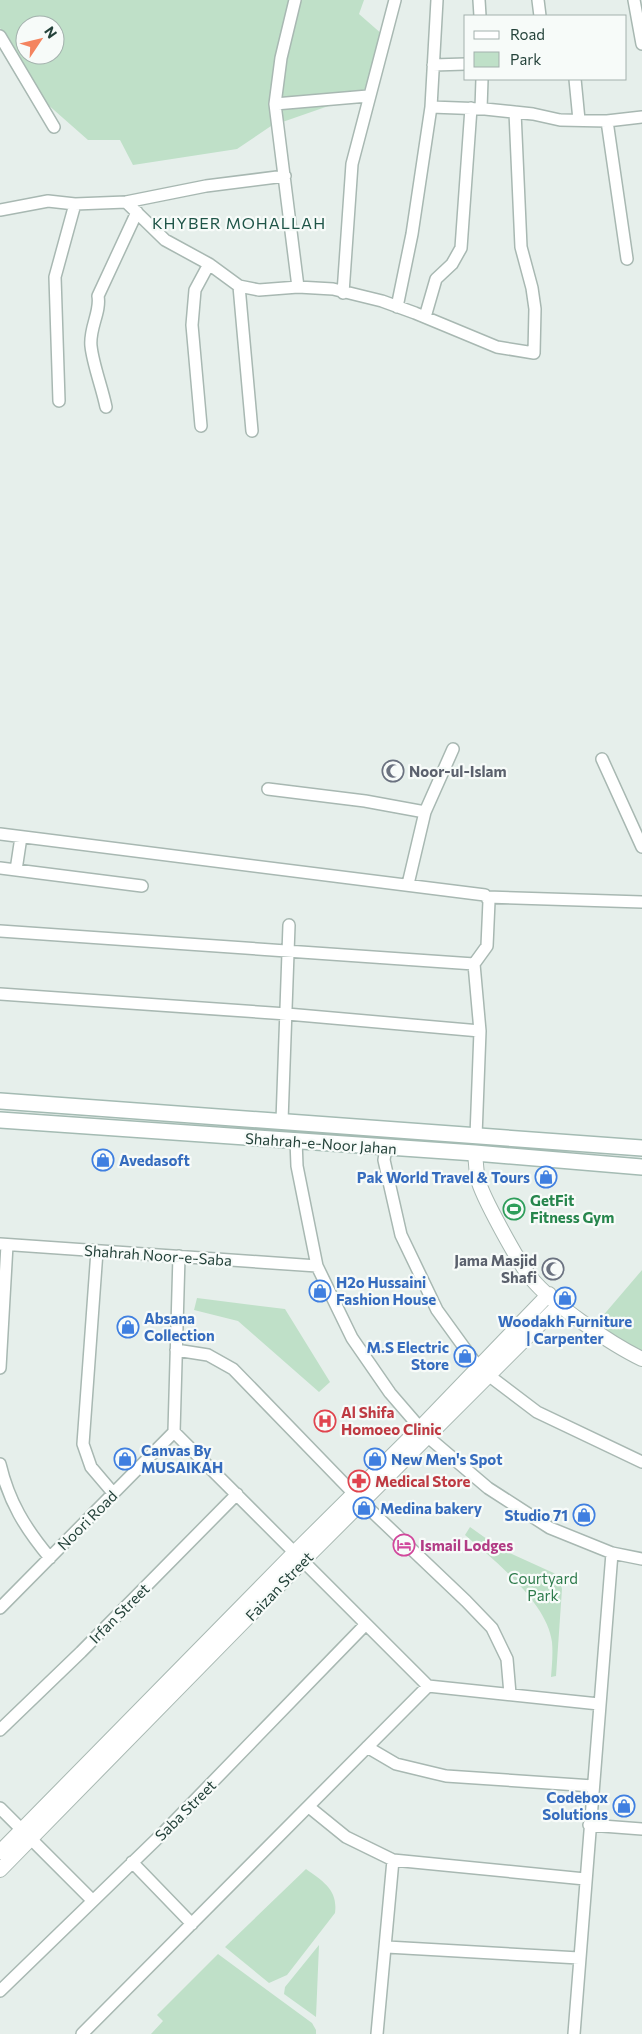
<svg xmlns="http://www.w3.org/2000/svg" width="642" height="2034" font-family="Commissioner,sans-serif">
	<style>
		.green { fill: #bfe0c8; fill-rule: evenodd }
		.lines { fill: none; stroke-linecap: round; stroke-linejoin: round }
		.minor-casing { stroke: #a8b8b2; stroke-width: 14 }
		.tertiary-casing { stroke: #a8b8b2; stroke-width: 16 }
		.secondary-casing { stroke: #a4bbb3; stroke-width: 18 }
		.minor { stroke: #fff; stroke-width: 11 }
		.tertiary { stroke: #fff; stroke-width: 14 }
		.secondary { stroke: #fff; stroke-width: 15 }
		.labels { text-anchor: middle; dominant-baseline: central; stroke-width: 4.5; stroke-linejoin: round; paint-order: stroke }
		.worship-label { font-size: 15px; font-weight: bold; fill: #5b616d; stroke: #f7fbf9; text-anchor: start }
		.street-label { font-size: 15px; fill: #24423a; stroke: #f7fbf9 }
		.shop-label { font-size: 15px; font-weight: bold; fill: #366cbe; stroke: #f7fbf9; text-anchor: start }
		.leisure-label { font-size: 15px; font-weight: bold; fill: #27864d; stroke: #f7fbf9; text-anchor: start }
		.health-label { font-size: 15px; font-weight: bold; fill: #be3a42; stroke: #f7fbf9; text-anchor: start }
		.hotel-label { font-size: 15px; font-weight: bold; fill: #b23c85; stroke: #f7fbf9; text-anchor: start }
		.park-label { font-size: 15px; fill: #2d7a4b; stroke: #f7fbf9 }
		.neighbourhood-label { font-size: 16px; letter-spacing: 1px; fill: #1f5548; stroke: #f7fbf9 }
	</style>
	<rect width="100%" height="100%" fill="#e6efeb"/>
	<path class="green" d="M0,0H364L359,14L383,35L363,94L271,126L237,149L133,165L120,140H88L46,103L0,28ZM25,25H55V55H25Z
		M642,1270V1353L595,1325Z
		M197,1298L285,1309L330,1382L319,1392L238,1321L194,1310Z
		M470,1527L501,1549L558,1575L562,1589L556,1676L551,1677C552,1665 553,1653 552,1642C547,1602 494,1560 465,1535Z
		M306,1869C324,1882 338,1890 335,1913L287,1975L269,1983L225,1947Z
		M319,1945L316,2017L284,1994L285,1987Z
		M218,1954L312,2023L316,2030V2034H151L163,2021L157,2015Z"/>
	<g class="lines">
		<g class="minor-casing">
			<path id="minor" d="M295,0L281,58L275,104L298,287
				M479,0L480,16
				M538,0L540,16
				M634,0L642,44
				M0,36L54,127
				M433,65L466,64
				M575,79L579,120
				M275,104L368,96
				M431,107L485,109L533,114L560,120L607,121L642,117
				M481,109L482,79
				M607,121L627,259
				M126,202L165,240L209,264L239,286L259,290L298,287L333,289L382,301L415,313L497,347L534,353L535,309L532,288L521,247L515,112
				M0,210L48,201L75,204L126,202L206,186L285,176
				M239,286L252,431
				M343,293L352,164L395,0
				M397,307L412,234L431,107L437,0
				M425,317L436,279L452,264L461,248L471,108
				M59,401L55,277L75,204
				M106,407C102,387 93,365 91,346C89,328 101,312 98,296L137,212
				M201,426L192,325L195,290L209,264
				M602,759L642,847
				M268,789L365,801L425,812
				M0,834L485,895L489,901L487,946L474,964L480,1031L476,1136
				M0,868L142,886
				M16,870L21,837
				M408,884L425,812L453,749
				M487,897L642,902
				M0,931L474,964
				M0,994L287,1014L480,1031
				M282,1121L289,925
				M296,1140L297,1166L317,1266L352,1338L390,1393L428,1437L488,1488L550,1528L612,1553L642,1559
				M386,1147L384,1160L401,1235L437,1310L479,1368L537,1412L642,1462
				M0,1244L317,1266
				M97,1251L83,1444L91,1467L114,1494
				M179,1256L174,1432L428,1686L599,1704
				M176,1350L208,1355L233,1369L362,1502L466,1601L492,1628L507,1659L510,1694
				M0,1368L7,1245
				M0,1464C9,1502 25,1528 50,1558
				M0,1608L174,1432
				M0,1730L81,1652L237,1494
				M367,1747L396,1764L446,1776L593,1786
				M309,1807L346,1837L393,1860L585,1879
				M0,1808L92,1900
				M589,1825L642,1829
				M132,1862L192,1924
				M387,1947L579,1958
				M0,1991L164,1832L366,1624
				M82,2034L428,1686
				M377,2034L393,1860
				M574,2034L612,1553"/>
		</g>
		<g class="tertiary-casing">
			<path id="tertiary" d="M475,1153C476,1161 476,1171 478,1179C481,1195 520,1265 531,1278C552,1304 611,1344 642,1359
				M0,1852L295,1552L420,1428L549,1294
				M0,1870L303,1561L560,1304"/>
		</g>
		<g class="secondary-casing">
			<path id="secondary" d="M0,1101L642,1148
				M0,1120L475,1153L642,1167"/>
		</g>
		<use href="#minor" class="minor"/>
		<use href="#tertiary" class="tertiary"/>
		<use href="#secondary" class="secondary"/>
	</g>
	<defs>
		<g id="mosque-ring" transform="scale(1.125)"><circle r="9.5" fill="#f7fbf9" stroke="#6b7280" stroke-width="1.5"/><path d="M3.5-4.9A6 6 0 1 0 3.5 4.9A5 5 0 1 1 3.5-4.9Z" fill="#6b7280"/></g>
		<g id="shop-ring" transform="scale(1.125)"><circle r="9.5" fill="#f7fbf9" stroke="#3f7fe0" stroke-width="1.5"/><path d="M-5-2.5h2.3a2.7 3.5 0 0 1 5.4 0H5L5.5 6h-11ZM-1.5-2.5h3a1.5 2.3 0 0 0-3 0Z" fill="#3f7fe0"/></g>
		<g id="stadium-ring" transform="scale(1.125)"><circle r="9.5" fill="#f7fbf9" stroke="#2e9e5b" stroke-width="1.5"/><path d="M0-5a6.5 5 0 1 0 0 10a6.5 5 0 1 0 0-10ZM-3.5-1.8h7v3.6h-7Z" fill="#2e9e5b"/></g>
		<g id="hospital-ring" transform="scale(1.125)"><circle r="9.5" fill="#f7fbf9" stroke="#e0444e" stroke-width="1.5"/><path d="M-5-5h3v3.5h4V-5h3V5h-3V1.5h-4V5h-3Z" fill="#e0444e"/></g>
		<g id="pharmacy-ring" transform="scale(1.125)"><circle r="9.5" fill="#f7fbf9" stroke="#e0444e" stroke-width="1.5"/><path d="M-2-6h4v4h4v4h-4v4h-4v-4h-4v-4h4Z" fill="#e0444e"/></g>
		<g id="hotel-ring" transform="scale(1.125)"><circle r="9.5" fill="#f7fbf9" stroke="#d1479c" stroke-width="1.5"/><path d="M-6-4.5h1.5V1H6V5H4.5V3h-9V5H-6ZM-4 0a1.8 1.8 0 1 1 3.6 0ZM.5 0V-2.5h3Q6-2.5 6 0Z" fill="#d1479c"/></g>
	</defs>
	<g fill-rule="evenodd">
		<use href="#mosque-ring" x="393" y="771"/>
		<use href="#shop-ring" x="103" y="1160"/>
		<use href="#shop-ring" x="546" y="1177"/>
		<use href="#stadium-ring" x="514" y="1209"/>
		<use href="#mosque-ring" x="553" y="1269"/>
		<use href="#shop-ring" x="320" y="1291"/>
		<use href="#shop-ring" x="565" y="1298"/>
		<use href="#shop-ring" x="128" y="1327"/>
		<use href="#shop-ring" x="465" y="1356"/>
		<use href="#hospital-ring" x="325" y="1421"/>
		<use href="#shop-ring" x="125" y="1459"/>
		<use href="#shop-ring" x="375" y="1459"/>
		<use href="#pharmacy-ring" x="359" y="1481"/>
		<use href="#shop-ring" x="364" y="1508"/>
		<use href="#shop-ring" x="584" y="1515"/>
		<use href="#hotel-ring" x="404" y="1545"/>
		<use href="#shop-ring" x="624" y="1806"/>
	</g>
	<g class="labels">
		<g class="worship-label">
			<text x="409" y="771">Noor-ul-Islam</text>
			<text x="537" y="1260" text-anchor="end">Jama Masjid<tspan x="537" dy="17">Shafi</tspan></text>
		</g>
		<g class="street-label">
			<text transform="translate(321 1143) rotate(4)">Shahrah-e-Noor Jahan</text>
			<text transform="translate(158 1255) rotate(4)">Shahrah Noor-e-Saba</text>
			<text transform="translate(87 1520) rotate(-45)">Noori Road</text>
			<text transform="translate(279 1586) rotate(-46)">Faizan Street</text>
			<text transform="translate(119 1613) rotate(-45)">Irfan Street</text>
			<text transform="translate(185 1810) rotate(-45)">Saba Street</text>
		</g>
		<g class="shop-label">
			<text x="119" y="1160">Avedasoft</text>
			<text x="530" y="1177" text-anchor="end">Pak World Travel &amp; Tours</text>
			<text x="336" y="1282">H2o Hussaini<tspan x="336" dy="17">Fashion House</tspan></text>
			<text x="144" y="1318">Absana<tspan x="144" dy="17">Collection</tspan></text>
			<text x="565" y="1321" text-anchor="middle">Woodakh Furniture<tspan x="565" dy="17">| Carpenter</tspan></text>
			<text x="449" y="1347" text-anchor="end">M.S Electric<tspan x="449" dy="17">Store</tspan></text>
			<text x="141" y="1450">Canvas By<tspan x="141" dy="17">MUSAIKAH</tspan></text>
			<text x="391" y="1459">New Men's Spot</text>
			<text x="380" y="1508">Medina bakery</text>
			<text x="568" y="1515" text-anchor="end">Studio 71</text>
			<text x="608" y="1797" text-anchor="end">Codebox<tspan x="608" dy="17">Solutions</tspan></text>
		</g>
		<g class="leisure-label">
			<text x="530" y="1200">GetFit<tspan x="530" dy="17">Fitness Gym</tspan></text>
		</g>
		<g class="health-label">
			<text x="341" y="1412">Al Shifa<tspan x="341" dy="17">Homoeo Clinic</tspan></text>
			<text x="375" y="1481">Medical Store</text>
		</g>
		<g class="hotel-label">
			<text x="420" y="1545">Ismail Lodges</text>
		</g>
		<g class="park-label">
			<text x="543" y="1578">Courtyard<tspan x="543" dy="17">Park</tspan></text>
		</g>
		<g class="neighbourhood-label">
			<text x="239" y="222">KHYBER MOHALLAH</text>
		</g>
	</g>
	<rect x="464" y="15" width="162" height="65" fill="#f7fbf9" stroke="#a3b1ad"/>
	<rect x="474" y="31" width="25" height="8" fill="#ffffff" stroke="#a3b1ad"/>
	<text x="510" y="40" font-size="15" fill="#24423a">Road</text>
	<rect x="474" y="52" width="25" height="15" fill="#bfe0c8" stroke="#a3b1ad"/>
	<text x="510" y="65" font-size="15" fill="#24423a">Park</text>
	<g transform="translate(40 40) rotate(55)"><circle r="24" fill="#f7fbf9" stroke="#a3b1ad"/>
	<path d="M0-4L9 19L0 12L-9 19Z" fill="#f4845f"/>
	<text y="-8" font-size="14" font-weight="bold" text-anchor="middle" fill="#24423a">N</text>
	</g>
</svg>
